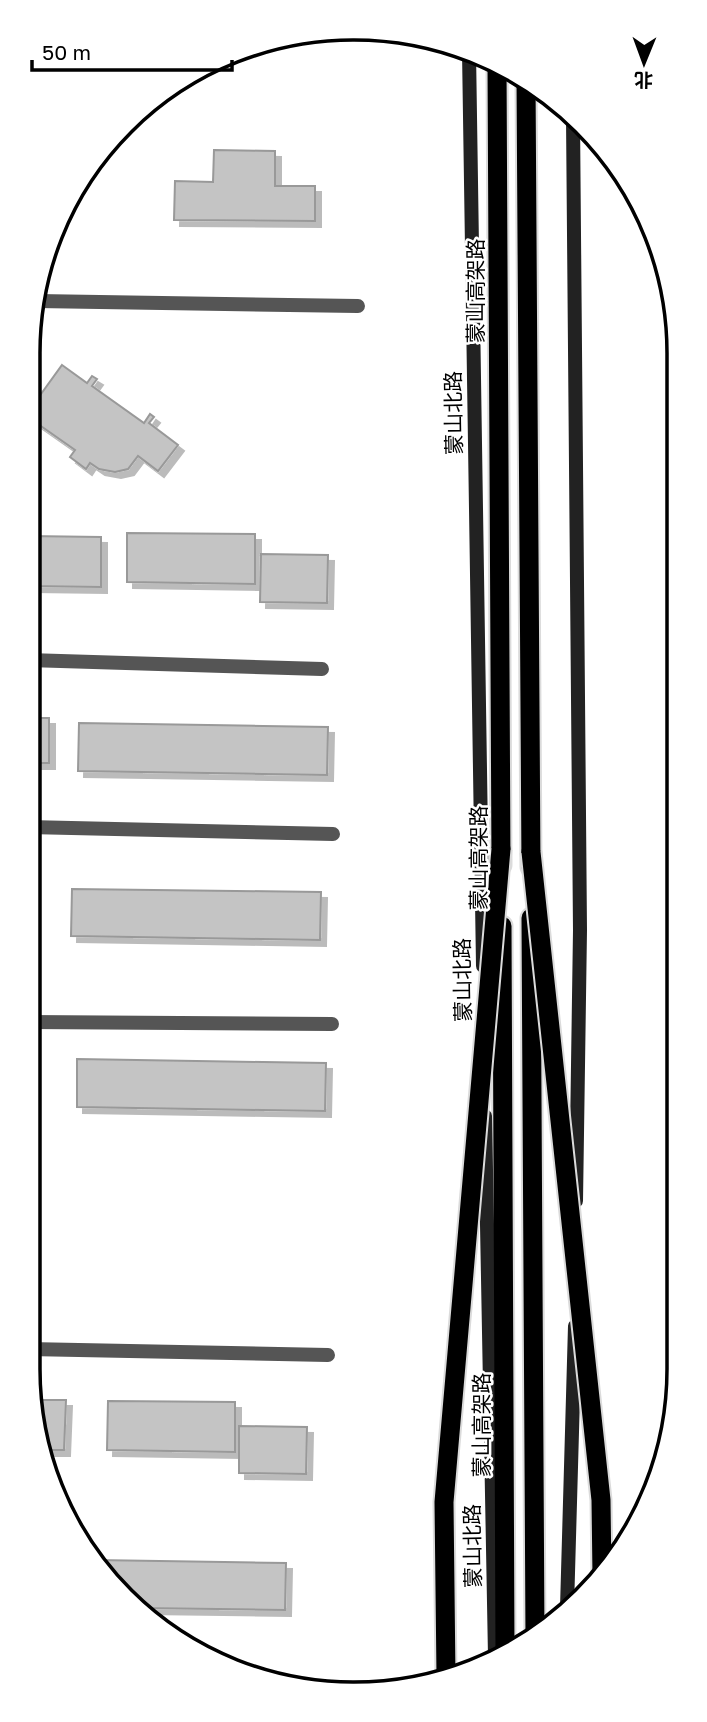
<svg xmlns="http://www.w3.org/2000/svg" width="707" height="1722" font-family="'Golos Text','Noto Sans SC',sans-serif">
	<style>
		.building { fill: #c4c4c4; stroke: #999; stroke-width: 2; filter: url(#shadow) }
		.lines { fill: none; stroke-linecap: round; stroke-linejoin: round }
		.trunk-casing { stroke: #dbdbdb; stroke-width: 23 }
		.minor { stroke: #555; stroke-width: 14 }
		.secondary { stroke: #222; stroke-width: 14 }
		.trunk { stroke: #000; stroke-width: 19 }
		.trunk-bridge-casing { stroke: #dbdbdb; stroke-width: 23; stroke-linecap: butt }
		.trunk-bridge { stroke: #000; stroke-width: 19 }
		.labels { text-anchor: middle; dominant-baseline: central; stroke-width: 5; stroke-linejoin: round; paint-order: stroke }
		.street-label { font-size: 21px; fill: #000; stroke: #fff }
		.rim { fill: none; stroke: #000; stroke-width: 3.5 }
	</style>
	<defs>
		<filter id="shadow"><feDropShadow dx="6" dy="6" stdDeviation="0" flood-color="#0004"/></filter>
	</defs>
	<rect width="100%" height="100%" fill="#fff"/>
	<path class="building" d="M214,150L275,151V186H315V221L174,220L175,181L213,182Z
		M62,365L87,383L92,376L97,379L92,386L144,423L150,414L154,417L149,423L178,445L158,471L138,456L128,469L115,472L99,469L90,463L86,469L70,457L75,450L28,417V412Z
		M127,533L255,534V584L127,582Z
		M28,536L101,537V587L28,586Z
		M261,554L328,555L327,603L260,602Z
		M28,718H49V763H28Z
		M79,723L328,727L327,775L78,771Z
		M72,889L321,892L320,940L71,936Z
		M77,1059L326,1063L325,1111L77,1107Z
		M33,1400H66L64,1450H41Z
		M108,1401L235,1402V1452L107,1450Z
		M239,1426L307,1427L306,1474L239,1473Z
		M95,1560L286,1563L285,1610L140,1608L109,1583Z"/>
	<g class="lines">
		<g class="trunk-casing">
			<path id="trunk" d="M497,64L501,865
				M526,79L531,867
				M531,918L535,1638
				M502,926L505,1651"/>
		</g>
		<path class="minor" d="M37,301L358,306
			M28,660L322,669
			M28,827L333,834
			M28,1022L332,1024
			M28,1349L328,1355"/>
		<path class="secondary" d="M469,51L483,966
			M573,117L580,930L576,1201
			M485,1116L495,1656
			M567,1608L575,1326"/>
		<use href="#trunk" class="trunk"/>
		<g class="trunk-bridge-casing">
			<path id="trunk-bridge" d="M531,852L601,1500L602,1576
				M446,1676L444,1502L501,849"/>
		</g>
		<use href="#trunk-bridge" class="trunk-bridge"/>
	</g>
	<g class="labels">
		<g class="street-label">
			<text transform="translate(475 291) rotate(-90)">蒙山高架路</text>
			<text transform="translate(453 413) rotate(-91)">蒙山北路</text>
			<text transform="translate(478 858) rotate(-90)">蒙山高架路</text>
			<text transform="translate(462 980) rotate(-91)">蒙山北路</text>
			<text transform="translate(481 1425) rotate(-90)">蒙山高架路</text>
			<text transform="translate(472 1546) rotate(-91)">蒙山北路</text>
		</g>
	</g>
	<path d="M0 0H707V1722H0ZM353 40H354A313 313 0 0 1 667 353V1369A313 313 0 0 1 354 1682H353A313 313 0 0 1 40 1369V353A313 313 0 0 1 353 40Z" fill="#fff" fill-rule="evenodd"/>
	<path class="rim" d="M353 40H354A313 313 0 0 1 667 353V1369A313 313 0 0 1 354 1682H353A313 313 0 0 1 40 1369V353A313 313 0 0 1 353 40Z"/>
	<g transform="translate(644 63) rotate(181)" stroke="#ffffff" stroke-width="5" paint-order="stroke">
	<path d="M0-5L12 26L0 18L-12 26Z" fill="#000000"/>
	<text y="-10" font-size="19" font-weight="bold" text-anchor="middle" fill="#000000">北</text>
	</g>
	<path d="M32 60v10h200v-10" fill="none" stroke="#000000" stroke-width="3.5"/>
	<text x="42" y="60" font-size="21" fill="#000000" stroke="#ffffff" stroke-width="5" paint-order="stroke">50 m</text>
</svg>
